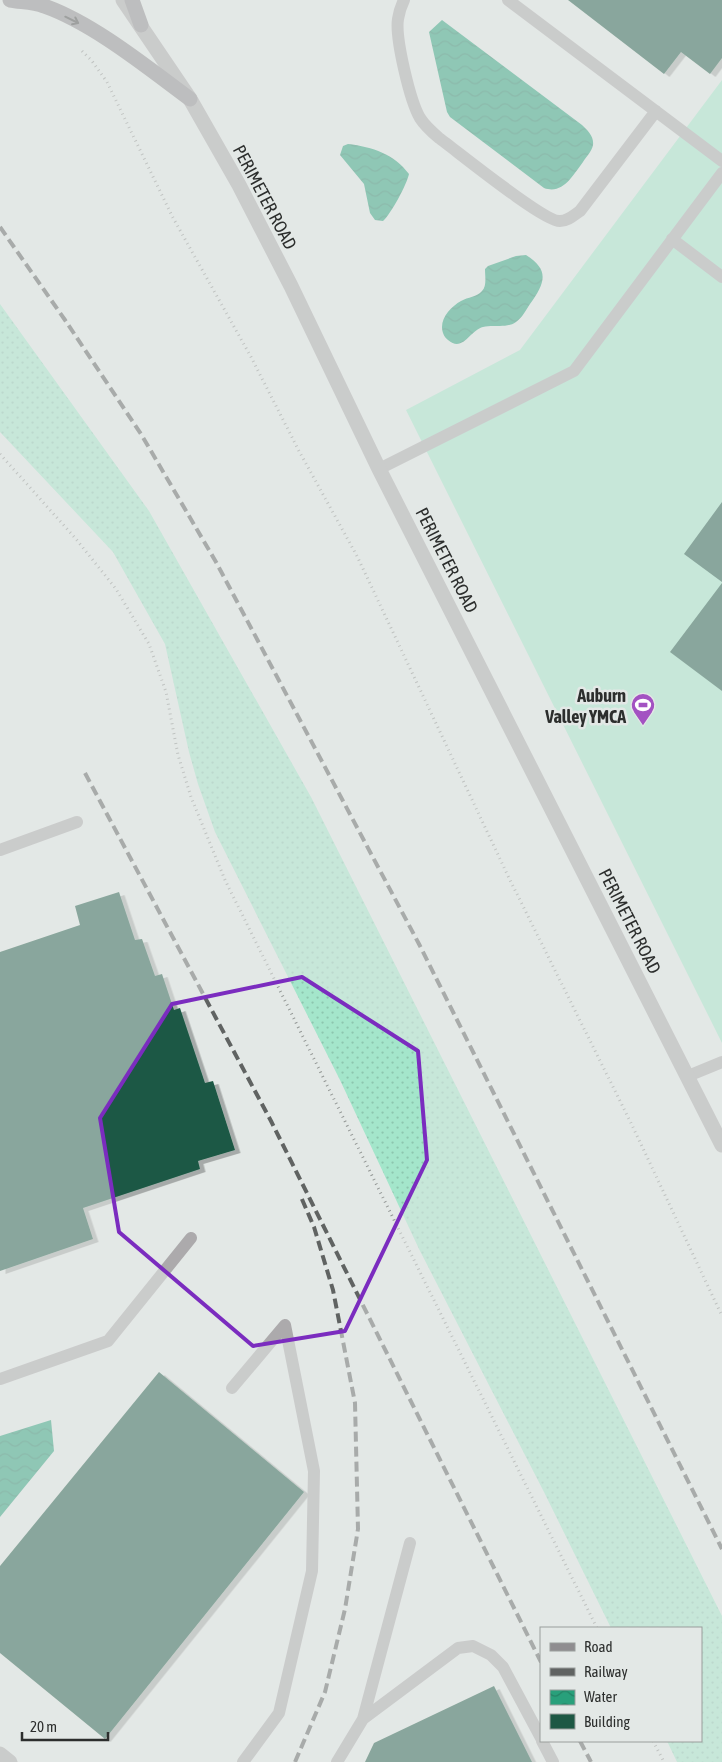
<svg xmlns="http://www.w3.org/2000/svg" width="722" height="1762" font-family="'Asap Condensed',sans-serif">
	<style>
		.grass { fill: url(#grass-dots) }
		.garden { fill: #a4e6cb }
		.water { fill: url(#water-waves) }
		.building { fill: #1d5844; filter: url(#shadow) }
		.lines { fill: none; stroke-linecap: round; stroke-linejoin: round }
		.path { stroke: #949896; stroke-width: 3; stroke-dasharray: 1 4; stroke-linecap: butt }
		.lane { stroke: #acaaac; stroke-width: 12 }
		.street { stroke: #acaaac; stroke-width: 15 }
		.secondary { stroke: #8f8d90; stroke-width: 15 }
		.rail { stroke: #606362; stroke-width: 4; stroke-dasharray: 10 5; stroke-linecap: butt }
		.oneway { stroke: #4a4a4b }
		.marked { fill: none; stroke: #7b2cbf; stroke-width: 4; stroke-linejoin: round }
		.labels { text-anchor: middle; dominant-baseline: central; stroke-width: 5; stroke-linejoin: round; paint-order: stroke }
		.street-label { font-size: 18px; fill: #2c2e2d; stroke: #e3e8e6 }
		.poi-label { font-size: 18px; font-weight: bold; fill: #2c2e2d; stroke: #e3e8e6; text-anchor: end }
	</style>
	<defs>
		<pattern id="grass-dots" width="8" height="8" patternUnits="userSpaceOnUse" patternTransform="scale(1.25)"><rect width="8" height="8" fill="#a4e6cb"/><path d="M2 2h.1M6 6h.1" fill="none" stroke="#8dc6af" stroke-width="1.8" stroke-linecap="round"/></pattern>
		<pattern id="water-waves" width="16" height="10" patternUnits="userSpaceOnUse" patternTransform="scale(1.25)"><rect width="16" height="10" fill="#28a07b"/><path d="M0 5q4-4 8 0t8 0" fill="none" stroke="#238365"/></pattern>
		<filter id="shadow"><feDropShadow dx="5.5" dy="3" stdDeviation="0" flood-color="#0004"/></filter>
	</defs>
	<rect width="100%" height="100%" fill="#e3e8e6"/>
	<path class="grass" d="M0,304L149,511L311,797L722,1616V1762H677L667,1741H701V1628H611L544,1492L419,1249L340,1080L215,832L198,784L189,752L165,644L113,552L0,432Z"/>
	<path class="garden" d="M722,80V1043L406,410L520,350Z"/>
	<path class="water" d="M442,20L582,125C588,131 594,136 593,145C592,151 586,157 583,162C573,175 563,195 544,188L450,117L447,112L429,32Z
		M348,144C373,147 394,154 409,174C407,184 391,214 383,221L375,220L370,213L364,184L340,155L343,146Z
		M526,255C550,270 545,283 530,304C526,310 522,318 516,322C506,329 494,324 483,327C470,330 463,353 448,340C444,337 442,332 442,327C442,316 452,306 461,301C468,297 477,297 482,291C487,286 485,276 485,269L488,266L516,256Z
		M51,1420L54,1451L0,1517V1436Z"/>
	<path class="building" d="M568,0H722V58L710,74L681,52L664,74Z
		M722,502V582L684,554Z
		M722,583V691L670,652Z
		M119,892L135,940L142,939L155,976L162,974L174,1010L180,1008L205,1083L213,1081L235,1150L198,1161L200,1169L83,1208L93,1239L0,1271V952L80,925L75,906Z
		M159,1372L304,1492L105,1739L0,1653V1566Z
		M494,1686L532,1762H365L374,1743Z"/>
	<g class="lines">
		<path class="path" d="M82,51L92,61L107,82L172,216L251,357L299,451L357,556L509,878L631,1123L722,1316
			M0,454L76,539L116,589L149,644L166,692L178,755L191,797L225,880L597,1628
			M653,1741L664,1762"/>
		<path class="lane" d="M404,0C401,6 399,13 398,19C395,38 410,101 420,118C425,126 432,132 439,138C457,151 544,222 560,221C568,221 574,215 580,211L656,111
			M508,0L722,161
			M672,239L722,277
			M379,469L574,371L722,173
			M0,850L77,822
			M688,1076L722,1062
			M0,1379L108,1341L191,1238
			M232,1388L285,1325L314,1471L312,1571L279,1713L243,1762
			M363,1719L458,1648L473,1646L491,1655L503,1667L541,1738
			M542,1741L553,1762
			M337,1762L363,1719L410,1543"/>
		<path class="street" d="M123,0L190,99L239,185L291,286L379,469L722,1145
			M0,1754L10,1762"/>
		<path class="secondary" d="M10,0C21,2 34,2 44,6C93,23 148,68 190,99
			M132,0L141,25"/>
		<path class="rail" d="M0,227L65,320L141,434L216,562L419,944L722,1549
			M85,773L271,1121L541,1662
			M580,1741L591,1762
			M295,1762L325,1692L345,1609L358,1529L355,1403L333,1290L314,1227L301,1197"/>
	</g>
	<defs><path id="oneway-shaft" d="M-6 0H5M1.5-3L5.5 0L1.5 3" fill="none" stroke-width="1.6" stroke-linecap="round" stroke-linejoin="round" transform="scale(1.25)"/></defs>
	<use class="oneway" href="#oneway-shaft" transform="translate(72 20) rotate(26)"/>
	<path d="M0 0H722V1762H0ZM302,977L418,1051L427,1160L345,1331L253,1346L119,1232L100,1118L172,1004Z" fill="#e3e8e6" fill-opacity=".55" fill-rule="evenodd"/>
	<path class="marked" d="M302,977L418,1051L427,1160L345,1331L253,1346L119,1232L100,1118L172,1004Z"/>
	<defs>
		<g id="stadium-pin" transform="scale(1.25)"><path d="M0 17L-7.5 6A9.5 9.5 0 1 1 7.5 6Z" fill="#a352c2" stroke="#e3e8e6"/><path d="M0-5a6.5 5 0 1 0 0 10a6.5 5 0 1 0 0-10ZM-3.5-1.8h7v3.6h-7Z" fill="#fff"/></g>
	</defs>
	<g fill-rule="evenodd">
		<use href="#stadium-pin" x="643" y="705"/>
	</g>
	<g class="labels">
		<g class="street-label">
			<text transform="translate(265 197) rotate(62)">PERIMETER ROAD</text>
			<text transform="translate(447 560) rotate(63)">PERIMETER ROAD</text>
			<text transform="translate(630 921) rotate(63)">PERIMETER ROAD</text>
		</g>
		<g class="poi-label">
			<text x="626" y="695">Auburn<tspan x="626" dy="21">Valley YMCA</tspan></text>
		</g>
	</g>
	<rect x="540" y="1627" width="162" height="115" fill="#e3e8e6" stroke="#9a9e9c"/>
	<rect x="550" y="1643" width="25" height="8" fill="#8f8d90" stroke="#9a9e9c"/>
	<text x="584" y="1652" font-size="15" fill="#2c2e2d">Road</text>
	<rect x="550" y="1668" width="25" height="8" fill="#606362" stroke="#9a9e9c"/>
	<text x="584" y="1677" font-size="15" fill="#2c2e2d">Railway</text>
	<rect x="550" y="1690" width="25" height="15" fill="url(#water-waves)" stroke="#9a9e9c"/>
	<text x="584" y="1702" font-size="15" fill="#2c2e2d">Water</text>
	<rect x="550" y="1714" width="25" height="15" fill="#1d5844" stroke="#9a9e9c"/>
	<text x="584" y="1727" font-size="15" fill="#2c2e2d">Building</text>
	<path d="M22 1732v8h86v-8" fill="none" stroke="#2c2e2d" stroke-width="2.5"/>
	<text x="30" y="1732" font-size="15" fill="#2c2e2d" stroke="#e3e8e6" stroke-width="4" paint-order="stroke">20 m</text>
</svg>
